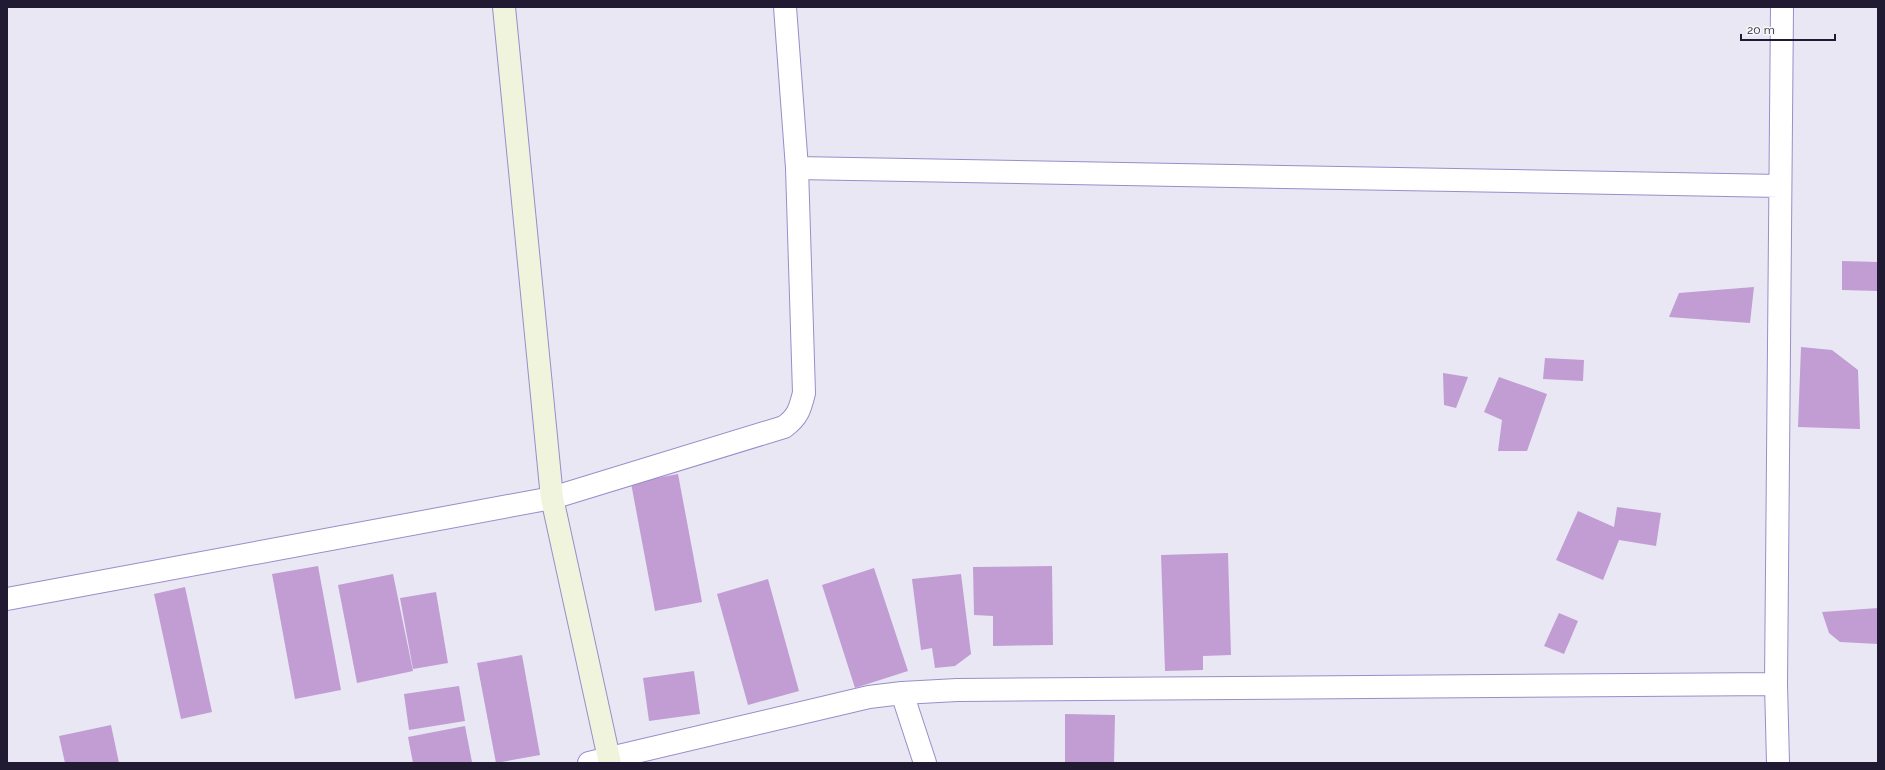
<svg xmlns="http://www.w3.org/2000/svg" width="1885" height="770" font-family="Raleway,sans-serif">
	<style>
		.building { fill: #c19dd4 }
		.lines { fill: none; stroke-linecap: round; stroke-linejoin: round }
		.street-casing { stroke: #9a8dc9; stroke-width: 24 }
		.secondary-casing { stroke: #9a8dc9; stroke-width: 24 }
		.street { stroke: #fff; stroke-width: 22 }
		.secondary { stroke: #f1f4dc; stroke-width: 22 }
	</style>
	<rect width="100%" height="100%" fill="#e9e7f4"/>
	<path class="building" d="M1842,261L1878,262V291L1842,290Z
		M1754,287L1750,323L1669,317L1679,293Z
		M1801,347L1832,350L1858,370L1860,429L1798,427Z
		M1545,358L1584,360L1583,381L1543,379Z
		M1443,373L1468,377L1456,408L1444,405Z
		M1499,377L1547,394L1527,451H1498L1502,420L1484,412Z
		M678,474L702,602L655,611L631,483Z
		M1617,507L1661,513L1656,546L1619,540L1603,580L1556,560L1578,511L1614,527Z
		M1228,553L1231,655L1203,656V670L1165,671L1161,555Z
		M318,566L341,690L295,699L272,574Z
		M1052,566L1053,645L993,646V616L974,615L973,567Z
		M874,568L908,671L855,688L822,585Z
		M393,574L413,671L357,683L338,585Z
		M961,574L971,654L955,666L935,668L932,648L921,650L912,579Z
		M768,579L799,691L748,705L717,594Z
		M185,587L212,712L181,719L154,594Z
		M436,592L448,663L413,669L400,598Z
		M1878,608V644L1840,642L1829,633L1822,612Z
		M1559,613L1578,621L1564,654L1544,646Z
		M522,655L540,755L496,763L477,663Z
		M694,671L700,714L649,721L643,678Z
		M459,686L465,721L409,730L404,694Z
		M1065,714L1115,715L1114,763H1065Z
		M111,725L119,763H65L59,736Z
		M465,726L472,762L413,763L408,737Z"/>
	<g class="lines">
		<g class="street-casing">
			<path id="street" d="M797,168L1780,186
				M7,599L552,498L784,427C798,417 800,409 804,393L797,168L785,7
				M1776,684L1778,763
				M902,693L925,763
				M589,763L869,697L902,693L957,690L1776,684L1782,7"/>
		</g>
		<g class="secondary-casing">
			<path id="secondary" d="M504,7L552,498L610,763"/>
		</g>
		<use href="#street" class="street"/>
		<use href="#secondary" class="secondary"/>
	</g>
	<rect width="1885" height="770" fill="none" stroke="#201b32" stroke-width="16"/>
	<path d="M1741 34v6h94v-6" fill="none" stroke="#201b32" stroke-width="2"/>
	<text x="1747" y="34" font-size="12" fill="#201b32" stroke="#f6f6f6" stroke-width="3" paint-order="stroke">20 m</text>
</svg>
